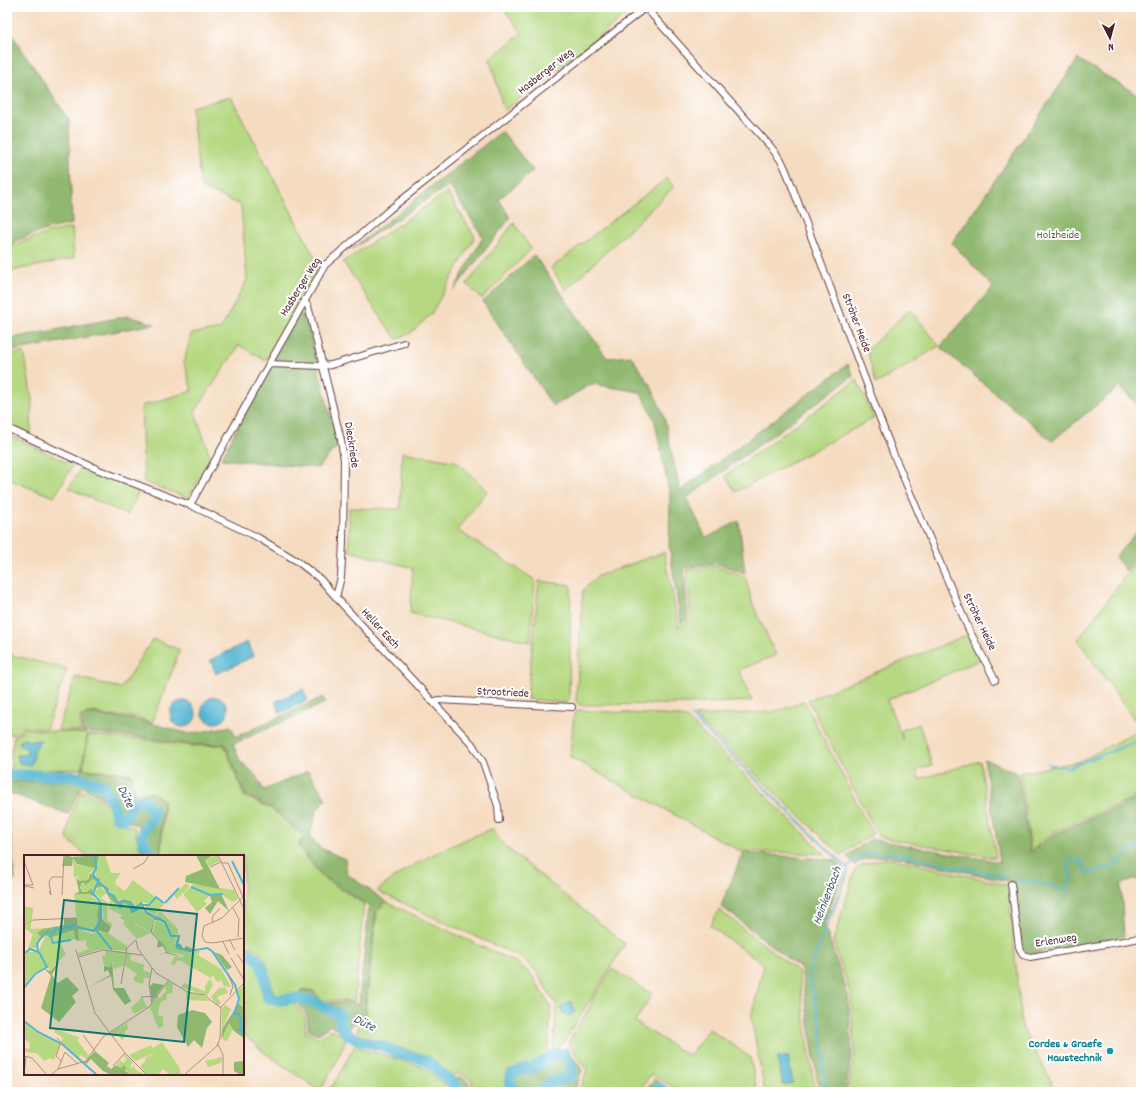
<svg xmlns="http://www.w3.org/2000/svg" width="1148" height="1099" font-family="Dekko,sans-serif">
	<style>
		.green { fill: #b5d881; stroke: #807c56 }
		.forest { fill: #90b86f; stroke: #6d6c4d }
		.water { fill: #53b6d1; stroke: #4e6a7e }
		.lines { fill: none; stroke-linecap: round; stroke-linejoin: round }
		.stream { stroke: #53b6d1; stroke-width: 2 }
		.river { stroke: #53b6d1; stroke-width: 11 }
		.minor-casing { stroke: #643b42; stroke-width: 8 }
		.minor { stroke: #fff; stroke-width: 6 }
		.culture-dot { fill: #0f9aa8; stroke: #fff; stroke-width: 1.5 }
		.labels { text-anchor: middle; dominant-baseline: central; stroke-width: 4; stroke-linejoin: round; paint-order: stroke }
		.street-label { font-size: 12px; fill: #4a1f2b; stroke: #fff }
		.park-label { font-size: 12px; fill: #6a5645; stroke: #fff }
		.culture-label { font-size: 12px; font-weight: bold; fill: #0d838f; stroke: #fff; text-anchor: end }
		.water-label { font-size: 13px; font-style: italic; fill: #4e5b6d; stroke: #fff }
		.inset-river { fill: none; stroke: #53b6d1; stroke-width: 2 }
		.inset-road { fill: none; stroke: #b19085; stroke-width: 1 }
		.view { fill: #0f766e; fill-opacity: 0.15; stroke: #0f766e; stroke-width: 2 }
		.inset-edge { fill: none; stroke: #4a1f2b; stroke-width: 2 }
	</style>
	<rect width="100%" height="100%" fill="#fff"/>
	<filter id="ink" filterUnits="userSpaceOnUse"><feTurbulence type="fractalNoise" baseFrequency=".025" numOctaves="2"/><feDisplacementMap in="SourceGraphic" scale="8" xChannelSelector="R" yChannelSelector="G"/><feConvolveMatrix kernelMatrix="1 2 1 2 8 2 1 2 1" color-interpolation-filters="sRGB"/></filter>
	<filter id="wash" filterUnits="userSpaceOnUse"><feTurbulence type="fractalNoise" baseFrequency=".012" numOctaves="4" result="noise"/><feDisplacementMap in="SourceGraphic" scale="16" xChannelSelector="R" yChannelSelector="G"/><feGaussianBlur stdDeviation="0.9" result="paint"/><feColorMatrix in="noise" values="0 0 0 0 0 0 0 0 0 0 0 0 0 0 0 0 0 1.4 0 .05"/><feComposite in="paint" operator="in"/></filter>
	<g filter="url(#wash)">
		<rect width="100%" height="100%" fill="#f5dcc1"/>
		<path class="green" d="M502,7H636L504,111L490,59L522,33Z
			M231,97L319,265L266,361L239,345L195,412L211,459L188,498L144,482L141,406L192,391L184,362L191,334L221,329L247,280L241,205L201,188L191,107Z
			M667,178L674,187L566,290L551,268Z
			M447,192L475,237L431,314L411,333L396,339L343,262Z
			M514,223L531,249L482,299L467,284Z
			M72,228L74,258L7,272V252L15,244L51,232Z
			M910,309L939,346L876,384L867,350Z
			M24,352L32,399L31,435L7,423V356Z
			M857,380L874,418L736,492L725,476Z
			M7,434L73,465L54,497L7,479Z
			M402,452L458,462L487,491L457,530L535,580L530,642L410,613L413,568L349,551V508L400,509Z
			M81,468L139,491L127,515L69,488Z
			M664,552L679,627L691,620L687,570L715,566L745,576L753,605L776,655L739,670L752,701L688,704L579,705L576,701L583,590L598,576Z
			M1141,558V729L1078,640L1128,572Z
			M539,581L571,585L569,700L566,703L527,699Z
			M967,635L980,660L887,700L903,740L901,730L919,724L932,765L916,770L919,779L980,761L996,858L879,837L808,700Z
			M153,639L180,650L152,723L136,717L107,716L95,712L80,716V732L58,730L75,677L121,688Z
			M7,654L67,669L46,729L24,727L14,735L7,733Z
			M804,701L873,834L841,855L694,716L770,712L783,709Z
			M579,710L679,716L680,717L687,718L825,854L740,851L570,757L574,713Z
			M25,729L87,734L82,769L11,771V751L14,737Z
			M1141,729V795L1051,833L1031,851L1020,773L1081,761Z
			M88,735L147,740L192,746L224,745L244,796L271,809L303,836L298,847L322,877L364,904L354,1002L347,1000L322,1001L314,991L302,989L299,995L281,997L273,993C272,984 268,960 261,953C256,948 249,946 243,945V856H161L164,800L152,792L135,796L132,774L83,769Z
			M82,790L111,807L113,821L135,828L138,844L144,856H87L67,839L70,817Z
			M491,829L494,830L496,835L507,848L625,944L564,1042L553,1051L557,1006L536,971L522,958L377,891C410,863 451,845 491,829Z
			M885,858L894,859L1008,885L1022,1027L1052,1083L1054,1092H847L855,1054L851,995L833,942L855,870L861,865Z
			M386,902L517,963L531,974L551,1007L548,1053L530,1066L525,1064L508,1070L504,1081L509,1092H475L471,1080L460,1073L452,1076L427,1056L357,1034L359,1022L367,1018L366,1005L377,912Z
			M719,910L798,971L815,1092H765L751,1017L764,965L710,926Z
			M243,956C263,960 260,985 264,1001L280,1005L294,1003L305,1016L306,1033L320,1038L331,1029L346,1038L335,1065L320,1091L264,1052L243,1034Z
			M612,969L652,994L635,1022L689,1056L709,1029L750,1057L757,1092H681L651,1074L639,1092H579L587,1070L568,1043L592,1003L591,1002Z
			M355,1046L423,1067L450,1089L451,1092H329Z"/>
		<path class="forest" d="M7,27L69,120L72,224L51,228L15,241L7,248Z
			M1078,59L1141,97V408L1119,387L1052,441L940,347L993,287L952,243Z
			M502,131L533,171L499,199L510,218L454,290L483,237L449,185L352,249Z
			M534,255L607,358L631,356L651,386L664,416L680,491L848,364L853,376L687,498L706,538L739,521L745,573L715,563L684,568L688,619L681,623L669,546L670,496L654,418L640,392L592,384L553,406L483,302Z
			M297,312L305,316L338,445L318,468L221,459Z
			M128,316L155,324L7,352V339Z
			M1141,527V555L1126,571L1115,557Z
			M323,697L325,703L233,744L240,761L254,773L264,790L308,771L326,799L316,811L310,836L320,848L345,859L347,874L385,901L376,911L365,1005V1017L351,1025L347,1035L330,1025L319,1034L309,1031L307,1015L297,1001L302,990L313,992L322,1003L346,1002L359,1004L369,906L323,876L299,846L304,835L272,808L245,795L225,744L192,745L147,738L82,732V717L94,713L106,717L135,719L190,734L231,726L236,737Z
			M984,759L1018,774L1030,853L1052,835L1141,797V878L1121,884L1124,936L1029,955L1024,952L1021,946L1013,882L892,856C880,855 864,858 855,865L847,856L871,839L1000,862Z
			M83,769L132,775L134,797L152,793L163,800L160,856H148L141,842L138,825L115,819L113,806L82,786L68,814L7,792V782L42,781H70Z
			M7,798L15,880L7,886Z
			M743,853L836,860L844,870L824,924L848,995L852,1053L845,1092H819L801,969L721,906Z
			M566,1047L582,1070L574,1092H516L512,1081L514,1076L525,1072L531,1075L559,1057Z
			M461,1077L468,1082L472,1092H453L452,1088L445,1083Z
			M654,1079L675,1092H645Z"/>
		<path class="water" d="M247,642L254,656L216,674L210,660Z
			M303,689L308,700L280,713L275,702Z
			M202 710a13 13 0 1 1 26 0a13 13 0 1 1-26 0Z
			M170 714a13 13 0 1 1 26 0a13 13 0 1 1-26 0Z
			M24,739L29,741L41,740L33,752L34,755L31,765L19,763L17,755H27V749L19,745L20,741Z
			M568,1002H571L575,1010L572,1015L566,1016L560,1008Z
			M777,1057H788L793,1083L783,1085Z"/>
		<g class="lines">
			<path class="stream" d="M691,716L828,850L848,868
				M1048,764L1067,768L1141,740
				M1014,879L1054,886L1061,891C1069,889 1070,885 1070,878C1070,872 1071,870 1067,865L1068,861C1075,859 1077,859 1083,863L1084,870L1087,872L1094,873L1102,869L1111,868L1115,864L1121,862L1125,854L1129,850L1136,849L1141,843
				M825,1092L821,1025L810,982L809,972L811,966L847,874L849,865L860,857L870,853H891L1007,877"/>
			<path class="river" d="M7,775L73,776L104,786L114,807L116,817L124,819L135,801L142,799L153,811V818C138,834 140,837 151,856
				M243,951C267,957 264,978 268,998L280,1000L294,998L312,1001L340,1015L341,1027L348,1035L361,1041L383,1046L403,1055L426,1060L456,1086L457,1092
				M513,1092L509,1081L512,1074L526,1068L531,1069L558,1053L565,1054L572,1068V1075L565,1079L551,1082L544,1089L545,1092
				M652,1092L656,1090L661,1089L663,1092"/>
		</g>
	</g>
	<g filter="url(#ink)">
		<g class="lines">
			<g class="minor-casing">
				<path id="minor" d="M645,7L771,147L782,162L787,173L893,453L968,628L995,680
					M304,301L308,306L341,440L344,460L343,543L341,577L336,597
					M269,364L322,366L331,365L404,343
					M7,428L99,470L190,505L257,537L297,561L320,579L342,604L472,744L483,762L498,806L499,820
					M190,505L269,364L325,265L389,210L646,7
					M433,702L438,700L572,707
					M1011,884L1019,947L1023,955L1030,957L1036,956L1141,938"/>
			</g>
			<use href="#minor" class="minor"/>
		</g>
	</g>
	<circle class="culture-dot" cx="1110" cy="1051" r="4"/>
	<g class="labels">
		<g class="street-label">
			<text transform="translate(546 72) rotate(-38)">Hasberger Weg</text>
			<text transform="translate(301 287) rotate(-58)">Hasberger Weg</text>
			<text transform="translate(856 323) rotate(69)">Ströher Heide</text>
			<text transform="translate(351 445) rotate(81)">Dieckriede</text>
			<text transform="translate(979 622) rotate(64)">Ströher Heide</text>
			<text transform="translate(380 629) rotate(47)">Heller Esch</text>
			<text transform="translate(503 693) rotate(3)">Strootriede</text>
			<text transform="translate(1056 941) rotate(-9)">Erlenweg</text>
		</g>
		<g class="park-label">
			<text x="1058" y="235">Holzheide</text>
		</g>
		<g class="culture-label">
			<text x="1102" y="1044">Cordes &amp; Graefe<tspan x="1102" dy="14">Haustechnik</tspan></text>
		</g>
		<g class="water-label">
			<text transform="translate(125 797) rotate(64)">Düte</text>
			<text transform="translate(828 896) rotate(-69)">Heinkenbach</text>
			<text transform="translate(364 1024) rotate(26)">Düte</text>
		</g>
	</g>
	<g transform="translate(24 855)">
		<rect width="220" height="220" fill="#f5dcc1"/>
		<path d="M75,0H81L87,18H97L91,26L92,30L101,36L109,25L131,42L124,49L117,46L111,51L101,44L93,45L69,17ZM193,0L196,6L185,11L181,4ZM49,3L53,10L70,11L71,14L65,18L64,25L55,26L54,21L50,22ZM69,24L73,27L69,36L66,33L63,37H58L56,29L61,28V32ZM162,28L166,31L153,44L150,40ZM169,29L210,35L214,44L209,47L197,39L186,40L170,34L167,32ZM77,32L82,38L77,43L84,48L83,65L89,70L87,72L79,64L78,47L70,36ZM167,32L186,40L180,46L183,49L173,57L159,39ZM50,39H65L75,47L74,67L70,75L53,71ZM132,43L140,49L131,60L124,57L121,50L125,51ZM86,45L97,53L100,48L106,52L107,58L114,56L116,51L119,56L131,62L126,77L111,68L108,58L111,69L127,78L113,84L99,69L101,66L96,63L98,60L85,54ZM0,51L9,53L8,65L0,70ZM136,56L154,74V79L147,81L141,67L132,61ZM131,66L140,68L146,81H152L151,91L154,95L176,96L174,100L197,114L207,132L200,131L197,125L193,127L189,120L187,123L160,108L163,101L160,107L154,105L150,110L147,109L151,101L158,103L160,100L143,97L141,91L129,77ZM7,67V74L23,73L13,78L17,82L12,93L4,94L9,79L0,73ZM54,74L68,79L72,77L88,95L77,94L55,101L54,98L65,94L62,91V85L55,86ZM50,75L51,84L36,88L42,99L26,115L23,111L10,118L0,131V101L5,97H14L22,80L26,83ZM74,77L84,78L103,91L102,96L89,95ZM81,96L101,97L99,111L89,114V105L87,112L80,110L78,101L82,100ZM102,98L107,99L106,105L120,110L119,115L126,118V123H120L119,129L112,127L109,124L113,119L101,111ZM186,124L189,130L183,141L157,132L160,128L181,136V131ZM144,126L149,129L148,138L143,139L142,145L138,146L135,151L134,160L139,162V172L134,173L126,152L133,141L136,143L142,136L141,131ZM220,130V152L215,147L214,136ZM201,132L204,138L193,142L197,148L194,151L187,142L195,133ZM162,136L178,140L186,146L162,145ZM118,142L123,152L110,159L107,153ZM201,150L207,154L198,174V154ZM0,167L13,178L36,189L30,205L26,203L20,206L14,199L0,196V193L5,194L6,188L0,184ZM103,168L104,174L100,177L102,181L98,185L94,180L90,182L86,178ZM205,168L211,176H208L203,186L199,185V176ZM32,174L56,183L53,185L65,201L63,204L57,200L54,204L37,188L39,183L30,177ZM138,187L155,212L157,220H142L144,218L139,214L134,220H124L116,212L122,205L121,203L135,196L111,206L105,200L127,190L129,193ZM101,199L109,207L106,211L108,213L111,209L110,213L116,218L118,216L119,220H107L102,216L103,213L101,210L97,213L93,209L96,205L99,208L103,204L100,201ZM198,202L197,208L184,212L181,206Z" fill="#b5d881"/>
		<path d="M41,0L48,2L75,0L72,13L53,9L49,3L48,11H38ZM172,0H189L181,5L196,34L161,27L162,21L179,14ZM66,18L76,24L75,28L85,34L83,37L91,41L93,46L101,44L111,51L118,46L121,55L116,50L113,55L107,58L106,52L100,48L97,53L86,44L79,32L70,33L73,27L69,24L61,31V28H58L56,32L58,37H63L67,33L71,42L65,39H50L55,37L52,22L55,26L64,25ZM197,39L205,56L194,46L186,59L181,53L188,47L186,41ZM76,45L78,64L87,72L84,78L72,75L75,69L73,60ZM132,62L137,63L138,66L130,65L128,77L141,91L143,97L159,102L141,98L131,102L142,97L139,91L133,93L134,85L126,77L130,64ZM52,63L53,71L72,77L54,74L55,86L51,84L50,75L26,83L22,80L18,83L13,78L19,74L40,70V64ZM154,79V89L160,94L162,91L169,94L170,83V96L154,95L151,91ZM190,97L198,100L208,112L203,115ZM36,106L28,120L34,128L43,122L55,135L48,141L52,147L35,167L17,153L27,121L21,114L26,116ZM88,106L90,133H100L107,146L101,150L89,134L87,121L65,132L86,120L84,115L80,117V111L87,112ZM129,128L140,130L128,146L126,131ZM215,148L220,153V183L211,177L205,168L197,185L198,174ZM168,155L181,158L188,167L183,173L178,193L170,185L164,192L153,172L154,160ZM71,196L85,208L83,211L87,214L92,210L97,213L100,210L103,213L101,216L107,220H88L79,216L67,204L62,209L60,208ZM220,206V220H217L210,216V207Z" fill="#90b86f"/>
		<path class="inset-river" d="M71,0L72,14L69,18L71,23L84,35L83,37L90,41L96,52L99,46L106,47L110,52L107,54L108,57L113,55L117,49L123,58L141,67L147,81H155L153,92L156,90L158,94L166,96L183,93L188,96L211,130L215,144L210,159H215L218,173L215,175L220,177M208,6L220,30M167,32L186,40L199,39M141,48L155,33M119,50H125L132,42L140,48M54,72L70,76L77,64V48L69,38L75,25M72,75L88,95M26,80L29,88L47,85M0,99L6,94L14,97L13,89L16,84L23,77L30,78L31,73L36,76L41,72L46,73L47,70L51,71M0,133L11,119L23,112L15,97M0,166L14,177L38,189L73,220"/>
		<path class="inset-road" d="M194,0L220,54M0,6L9,30H0M198,8H204L219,42M186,12L197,7M109,14L120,8L125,0M25,36L27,40L25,27L28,22H38M0,37L1,31L10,33M38,40L40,0M220,41L198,63L180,71L178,81L181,87L189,88L220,83M209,53L215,64L214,82M189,68L188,62L196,53M0,71L9,65L52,63L53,71M205,84L211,95M199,87L205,99M52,95L71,158L101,198L123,220M213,99L220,109M55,102L79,95L118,100M207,103L220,125M128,113L125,129L128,148M205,122L209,131L206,140M97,129L103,93L112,85L114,94L132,118L164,137L180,140L197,153M117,142L133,141M59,180L71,196M33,183L37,187L32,201L37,206M194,189L199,200V220M0,201L8,203L23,220M89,211L101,198M34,214L41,197L54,209M0,220L2,201M27,220L34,214L62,206L79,182L125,152L144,126M160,220L193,191L196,183L197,152L220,128"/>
		<path class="view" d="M40,45L173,59L160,187L26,173Z"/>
		<rect width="220" height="220" class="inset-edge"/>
	</g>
	<rect width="1148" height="1099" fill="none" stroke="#fff" stroke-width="24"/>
	<g transform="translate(1110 38) rotate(174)" stroke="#ffffff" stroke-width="3" paint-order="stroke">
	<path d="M0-3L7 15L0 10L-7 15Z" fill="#4a1f2b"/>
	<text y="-6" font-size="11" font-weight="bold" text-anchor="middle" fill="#4a1f2b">N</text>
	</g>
</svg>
